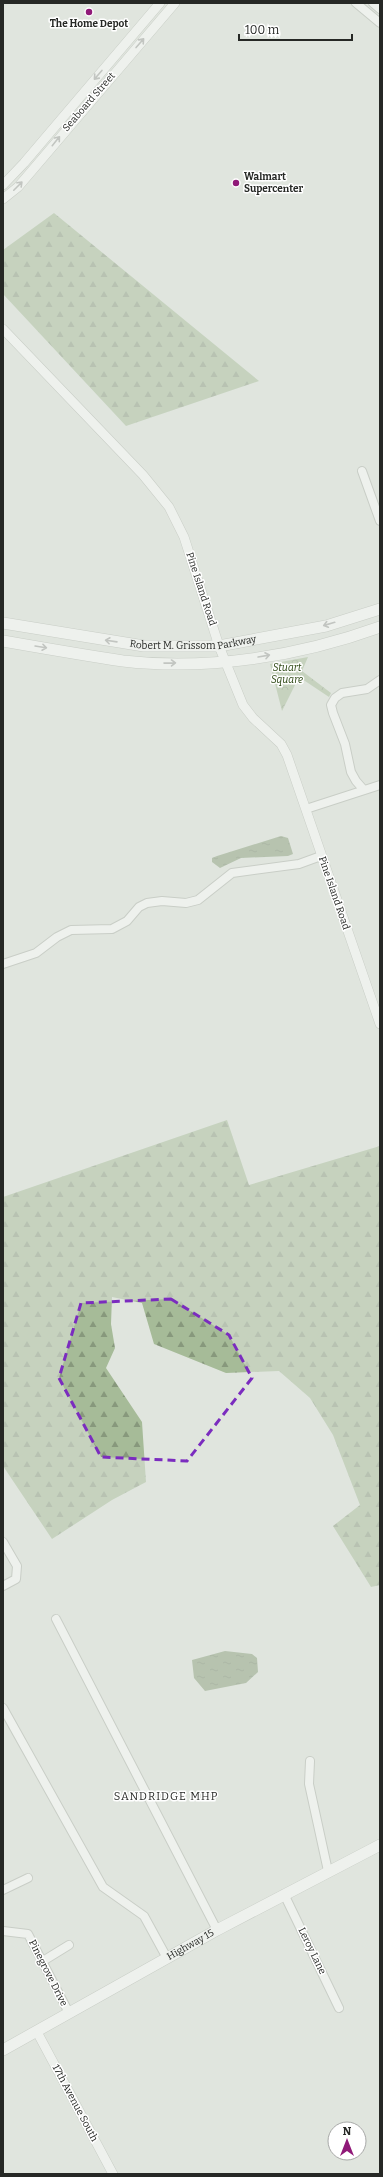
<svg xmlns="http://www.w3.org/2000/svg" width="383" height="2177" font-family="Bitter,serif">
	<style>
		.forest { fill: url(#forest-firs) }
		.park { fill: url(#park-crowns) }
		.water { fill: url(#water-ripples) }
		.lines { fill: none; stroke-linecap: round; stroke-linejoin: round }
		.minor-casing { stroke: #adb1aa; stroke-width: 10 }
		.tertiary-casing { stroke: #adb1aa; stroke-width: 10 }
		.secondary-casing { stroke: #adb1aa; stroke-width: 12 }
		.minor { stroke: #fff; stroke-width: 8 }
		.tertiary { stroke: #fff; stroke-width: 9 }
		.secondary { stroke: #fff; stroke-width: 11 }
		.oneway { stroke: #9d9e9d }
		.marked { fill: none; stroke: #7b2cbf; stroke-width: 3; stroke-dasharray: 8 5; stroke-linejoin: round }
		.poi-dot { fill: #901978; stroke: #fff; stroke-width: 1.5 }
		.labels { text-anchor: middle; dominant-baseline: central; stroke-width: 3; stroke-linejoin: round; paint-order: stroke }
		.poi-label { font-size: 10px; font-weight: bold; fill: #262825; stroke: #fff }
		.street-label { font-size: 10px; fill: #262825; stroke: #fff }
		.park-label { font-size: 10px; font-style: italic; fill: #25410b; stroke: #fff }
		.neighbourhood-label { font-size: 11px; letter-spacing: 1px; fill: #262825; stroke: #fff }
	</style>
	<defs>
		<pattern id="forest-firs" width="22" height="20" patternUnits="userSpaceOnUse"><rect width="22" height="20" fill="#a6bb98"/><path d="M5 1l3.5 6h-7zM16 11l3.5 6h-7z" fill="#87987c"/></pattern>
		<pattern id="park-crowns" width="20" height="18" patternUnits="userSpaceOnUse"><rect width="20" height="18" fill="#a6bb98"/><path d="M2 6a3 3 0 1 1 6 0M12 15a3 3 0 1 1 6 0" fill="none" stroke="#87987c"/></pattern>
		<pattern id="water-ripples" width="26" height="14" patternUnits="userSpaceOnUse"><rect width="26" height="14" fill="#859a77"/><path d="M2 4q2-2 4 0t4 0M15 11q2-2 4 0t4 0" fill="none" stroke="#6d7e61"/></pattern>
	</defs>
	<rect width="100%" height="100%" fill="#e0e5de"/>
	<path class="forest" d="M54,213L259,381L126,426L3,294V250Z
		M227,1120L249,1185L380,1146V1585L371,1587L333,1526L360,1505L333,1435L310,1398L279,1371L226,1373L154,1344L142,1303L112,1297L111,1324L115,1348L106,1368L142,1422L146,1482L112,1500L52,1539L3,1466V1197Z"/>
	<path class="park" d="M308,657L302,671L331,693L329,697L299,677L282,711L270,664Z"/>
	<path class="water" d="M281,836L288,838L293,854L288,856L241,858L220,868L212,862V858L217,856Z
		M225,1651L252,1654L257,1658L258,1672L246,1683L205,1691L194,1678L192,1660Z"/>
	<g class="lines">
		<g class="minor-casing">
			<path id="minor" d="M356,3L380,23
				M373,3L380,9
				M362,471L380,521
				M363,789L356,781L351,772L345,744L333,713L331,705L335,698L342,693L367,689L380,680
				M306,809L380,785
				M3,964L36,953L57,937L71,930L112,929L127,921L139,907L147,903L162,901L186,903L198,900L232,873L299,864L321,856
				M3,1542L17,1566L16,1579L3,1586
				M56,1619L217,1930
				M3,1708L103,1887L144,1916L167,1958
				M310,1761L309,1784L328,1871
				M3,1890L28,1878
				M284,1894L339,2008
				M3,1931L28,1934L69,2013
				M43,1961L69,1945"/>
		</g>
		<g class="tertiary-casing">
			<path id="tertiary" d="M3,185L24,163L160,3
				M3,199L18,187L175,3
				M3,329L143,475L169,507L184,537L219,646L243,705L253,718L281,744L287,755L380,1024
				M37,2032L113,2174"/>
		</g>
		<g class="secondary-casing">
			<g id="secondary">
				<path id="s1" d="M3,623L144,646H219L326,626L380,609"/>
				<path d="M3,641C43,648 83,655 123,661C208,671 300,656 380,627"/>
				<path id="s2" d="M3,2050L217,1930L380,1845"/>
			</g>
		</g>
		<use href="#minor" class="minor"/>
		<use href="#tertiary" class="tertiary"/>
		<use href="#secondary" class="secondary"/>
	</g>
	<defs><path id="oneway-shaft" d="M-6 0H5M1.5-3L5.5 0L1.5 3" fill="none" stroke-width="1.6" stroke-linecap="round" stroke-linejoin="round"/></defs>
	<g class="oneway">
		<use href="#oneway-shaft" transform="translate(140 43) rotate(-49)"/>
		<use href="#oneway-shaft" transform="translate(98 75) rotate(131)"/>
		<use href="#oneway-shaft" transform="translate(56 141) rotate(-51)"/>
		<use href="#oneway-shaft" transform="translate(18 186) rotate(-45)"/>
		<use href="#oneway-shaft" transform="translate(329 624) rotate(164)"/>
		<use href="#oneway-shaft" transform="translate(111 641) rotate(-172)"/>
		<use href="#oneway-shaft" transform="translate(41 647) rotate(9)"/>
		<use href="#oneway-shaft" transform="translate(264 656) rotate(-10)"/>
		<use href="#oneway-shaft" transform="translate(170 663) rotate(-1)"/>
	</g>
	<path d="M0 0H383V2177H0ZM171,1299L229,1335L252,1378L187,1461L101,1457L59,1378L81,1303Z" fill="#e0e5de" fill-opacity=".55" fill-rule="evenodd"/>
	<path class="marked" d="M171,1299L229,1335L252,1378L187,1461L101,1457L59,1378L81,1303Z"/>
	<g class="poi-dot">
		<circle cx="89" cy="12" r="4"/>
		<circle cx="236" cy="183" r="4"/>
	</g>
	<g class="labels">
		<g class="poi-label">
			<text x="89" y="24">The Home Depot</text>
			<text x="244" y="177" text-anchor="start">Walmart<tspan x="244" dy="12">Supercenter</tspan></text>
		</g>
		<g class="street-label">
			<text transform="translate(89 102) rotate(-49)">Seaboard Street</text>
			<text transform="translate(201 589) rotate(72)">Pine Island Road</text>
			<text stroke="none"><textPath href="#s1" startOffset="192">Robert M. Grissom Parkway</textPath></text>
			<text transform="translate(334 893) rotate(71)">Pine Island Road</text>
			<text stroke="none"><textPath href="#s2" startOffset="215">Highway 15</textPath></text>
			<text transform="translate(312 1951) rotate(64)">Leroy Lane</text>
			<text transform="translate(48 1973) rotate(63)">Pinegrove Drive</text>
			<text transform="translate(75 2103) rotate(62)">17th Avenue South</text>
		</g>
		<g class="park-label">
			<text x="287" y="668">Stuart<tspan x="287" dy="12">Square</tspan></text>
		</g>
		<g class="neighbourhood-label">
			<text x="166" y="1796">SANDRIDGE MHP</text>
		</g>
	</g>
	<rect width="383" height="2177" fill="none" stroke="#262825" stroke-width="8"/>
	<g transform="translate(347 2141)"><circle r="19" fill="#ffffff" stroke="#a8a9a8"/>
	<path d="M0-3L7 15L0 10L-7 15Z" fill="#901978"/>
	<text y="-6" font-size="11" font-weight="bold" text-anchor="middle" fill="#262825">N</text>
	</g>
	<path d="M239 34v6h113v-6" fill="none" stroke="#262825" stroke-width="2"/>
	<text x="245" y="34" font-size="12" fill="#262825" stroke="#ffffff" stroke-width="3" paint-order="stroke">100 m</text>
</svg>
